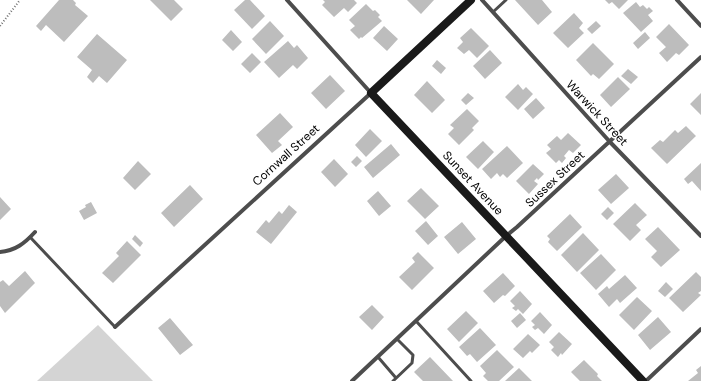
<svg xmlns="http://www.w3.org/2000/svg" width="701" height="381" font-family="'DM Sans',sans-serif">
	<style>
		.green { fill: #d4d4d4 }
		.building { fill: #bdbdbd }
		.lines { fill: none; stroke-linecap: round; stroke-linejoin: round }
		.path { stroke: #6f6f6f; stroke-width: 2; stroke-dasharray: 1 2; stroke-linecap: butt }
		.lane { stroke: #4d4d4d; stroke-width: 3 }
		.street { stroke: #4d4d4d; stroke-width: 4 }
		.secondary { stroke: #1a1a1a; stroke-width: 8 }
		.labels { text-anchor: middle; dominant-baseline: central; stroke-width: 3.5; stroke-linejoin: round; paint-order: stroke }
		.street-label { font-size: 12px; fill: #000; stroke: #fff }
	</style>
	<rect width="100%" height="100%" fill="#fff"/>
	<path class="green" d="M98,325L153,381H37Z"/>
	<path class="building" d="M59,0H73L76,3L75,5L88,16L64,42L46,25L41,31L36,26Z
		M150,0H174L183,9L171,21Z
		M245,0H250L265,16L252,29L234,10Z
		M323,0H354L357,3L348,12L344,8L334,17L322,5L325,2Z
		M407,0H434L421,14Z
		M515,0H542L552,12L538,25Z
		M605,0H628L619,9L612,2L609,4Z
		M636,2L640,7L643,5L647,9L649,7L653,11L648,15L653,21L641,32L623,13Z
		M366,4L373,11L375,10L380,15L378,17L382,21L362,38L361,37L359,39L350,30L355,26L349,20Z
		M574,13L583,23L579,28L584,33L568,48L553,33Z
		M270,21L284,36L266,54L252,39Z
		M596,21L601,26L592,34L587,29Z
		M669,24L689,45L679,55L676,53L667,62L659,53L666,47L656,37Z
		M384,26L398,39L387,51L373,38Z
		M471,28L489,46L477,58L469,50L464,54L457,48L463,42L460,38Z
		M231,30L242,42L233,51L222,40Z
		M645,32L650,38L638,49L633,43Z
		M97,34L127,60L107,83L99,76L93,83L87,77L92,70L77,57Z
		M288,41L294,48L297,45L308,58L297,69L293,65L279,78L264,62Z
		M593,43L614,64L599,79L593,74L591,76L576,60Z
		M490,50L502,63L485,79L473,66Z
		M252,53L261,62L250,73L241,64Z
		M437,60L446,68L441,74L432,66Z
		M628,69L638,77L631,84L621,76Z
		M330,75L345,91L326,109L311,93Z
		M618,77L630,89L611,107L600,95Z
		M427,81L445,100L432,113L414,95Z
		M518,84L523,90L526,87L533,94L518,110L505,97Z
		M468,93L474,98L466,105L461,100Z
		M701,93V115L690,104Z
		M536,98L545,108L533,119L524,109Z
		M467,109L479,121L472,128L474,130L459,145L448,134L454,128L450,125Z
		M280,113L293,127L278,141L282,145L272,153L256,135Z
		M686,126L696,136L667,164L651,148L660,140L663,142L675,130L678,133Z
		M370,129L382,141L366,157L355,145Z
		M568,133L581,145L573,153L569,150L564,156L566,158L562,163L559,160L556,163L546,153L551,149L547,145L557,136L561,140Z
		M483,141L494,152L478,169L466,157Z
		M391,144L400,155L373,178L364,167Z
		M507,146L523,163L507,178L503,174L500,177L497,173L491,179L482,169Z
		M357,156L362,161L356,167L351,162Z
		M334,159L348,174L335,187L321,172Z
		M138,161L151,174L135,190L123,178Z
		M701,163V191L692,181L688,184L684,179Z
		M533,164L544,174L538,180L537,178L534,181L538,184L529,194L516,181Z
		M616,174L629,188L611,204L598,190Z
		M190,185L203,199L174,227L161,213Z
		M421,188L439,206L425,219L407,201Z
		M378,191L391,206L379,216L367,201Z
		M0,197L11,209L0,220Z
		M91,202L97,213L84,220L79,211L86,207L85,205Z
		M635,203L647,215L636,225L641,230L630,241L613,224Z
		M289,205L297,212L271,244L256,232L266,220L269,223L279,211L282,214Z
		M608,207L614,213L607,220L601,214Z
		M570,214L582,227L557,251L548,242L550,239L547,236Z
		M426,221L438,236L428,245L415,231Z
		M462,222L476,239L458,254L444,237Z
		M658,227L680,250L661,267L651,257L657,251L645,239Z
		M583,233L599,250L577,272L561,255Z
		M135,235L143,243L140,247L132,239Z
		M127,241L141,255L113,283L102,273L119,256L116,253Z
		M418,252L434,268L412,290L399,277L415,262L412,258Z
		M601,254L616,270L596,290L580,273Z
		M25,271L35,283L5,313L0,306V282L3,280L9,286Z
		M696,272L701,277V291L698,293L701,295L683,312L669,298Z
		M503,273L515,286L505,296L503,295L494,303L483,291Z
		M625,275L637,288L620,303L617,299L609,307L598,294L607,286L609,289Z
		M666,282L673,289L665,297L658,291Z
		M520,291L532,304L523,314L518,309L516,311L512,308L515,306L510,301Z
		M637,297L652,311L634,330L619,315Z
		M372,305L384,317L372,330L359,317Z
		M466,311L478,323L459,342L447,329Z
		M540,312L552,325L544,334L538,328L535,330L532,327L535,325L531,321Z
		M520,313L526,320L517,328L511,321Z
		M658,317L671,332L650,350L638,335Z
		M170,318L193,345L180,355L158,328Z
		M480,328L496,345L477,362L470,354L467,356L459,347Z
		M559,332L572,344L562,355L561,353L558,357L551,350L554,347L549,342Z
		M528,334L540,345L532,353L530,351L523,358L513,349Z
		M497,350L514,367L499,381H488L483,376L486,373L480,366Z
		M430,357L453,381H423L414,372Z
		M584,360L598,374L597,376L602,381H580L571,372Z
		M701,366V381H688L698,373L696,370Z
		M519,368L532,381H505Z"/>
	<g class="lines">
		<path class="path" d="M0,26L20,0"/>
		<path class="lane" d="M493,12L506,0
			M30,237L115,327
			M416,321L471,381
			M378,357L396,378
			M393,381L412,363L413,355L397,339"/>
		<path class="street" d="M482,0L610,142L701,236
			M677,0L701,26
			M0,252C15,251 25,243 35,232
			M115,327L371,93L287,0
			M352,381L506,236L517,227L701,57
			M646,381L701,329"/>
		<path class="secondary" d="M471,0L371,93L643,381"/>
	</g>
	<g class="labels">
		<g class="street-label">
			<text transform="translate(597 113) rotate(47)">Warwick Street</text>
			<text transform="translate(286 155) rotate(-42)">Cornwall Street</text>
			<text transform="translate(555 179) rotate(-43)">Sussex Street</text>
			<text transform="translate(473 183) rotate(47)">Sunset Avenue</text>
		</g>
	</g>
</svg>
